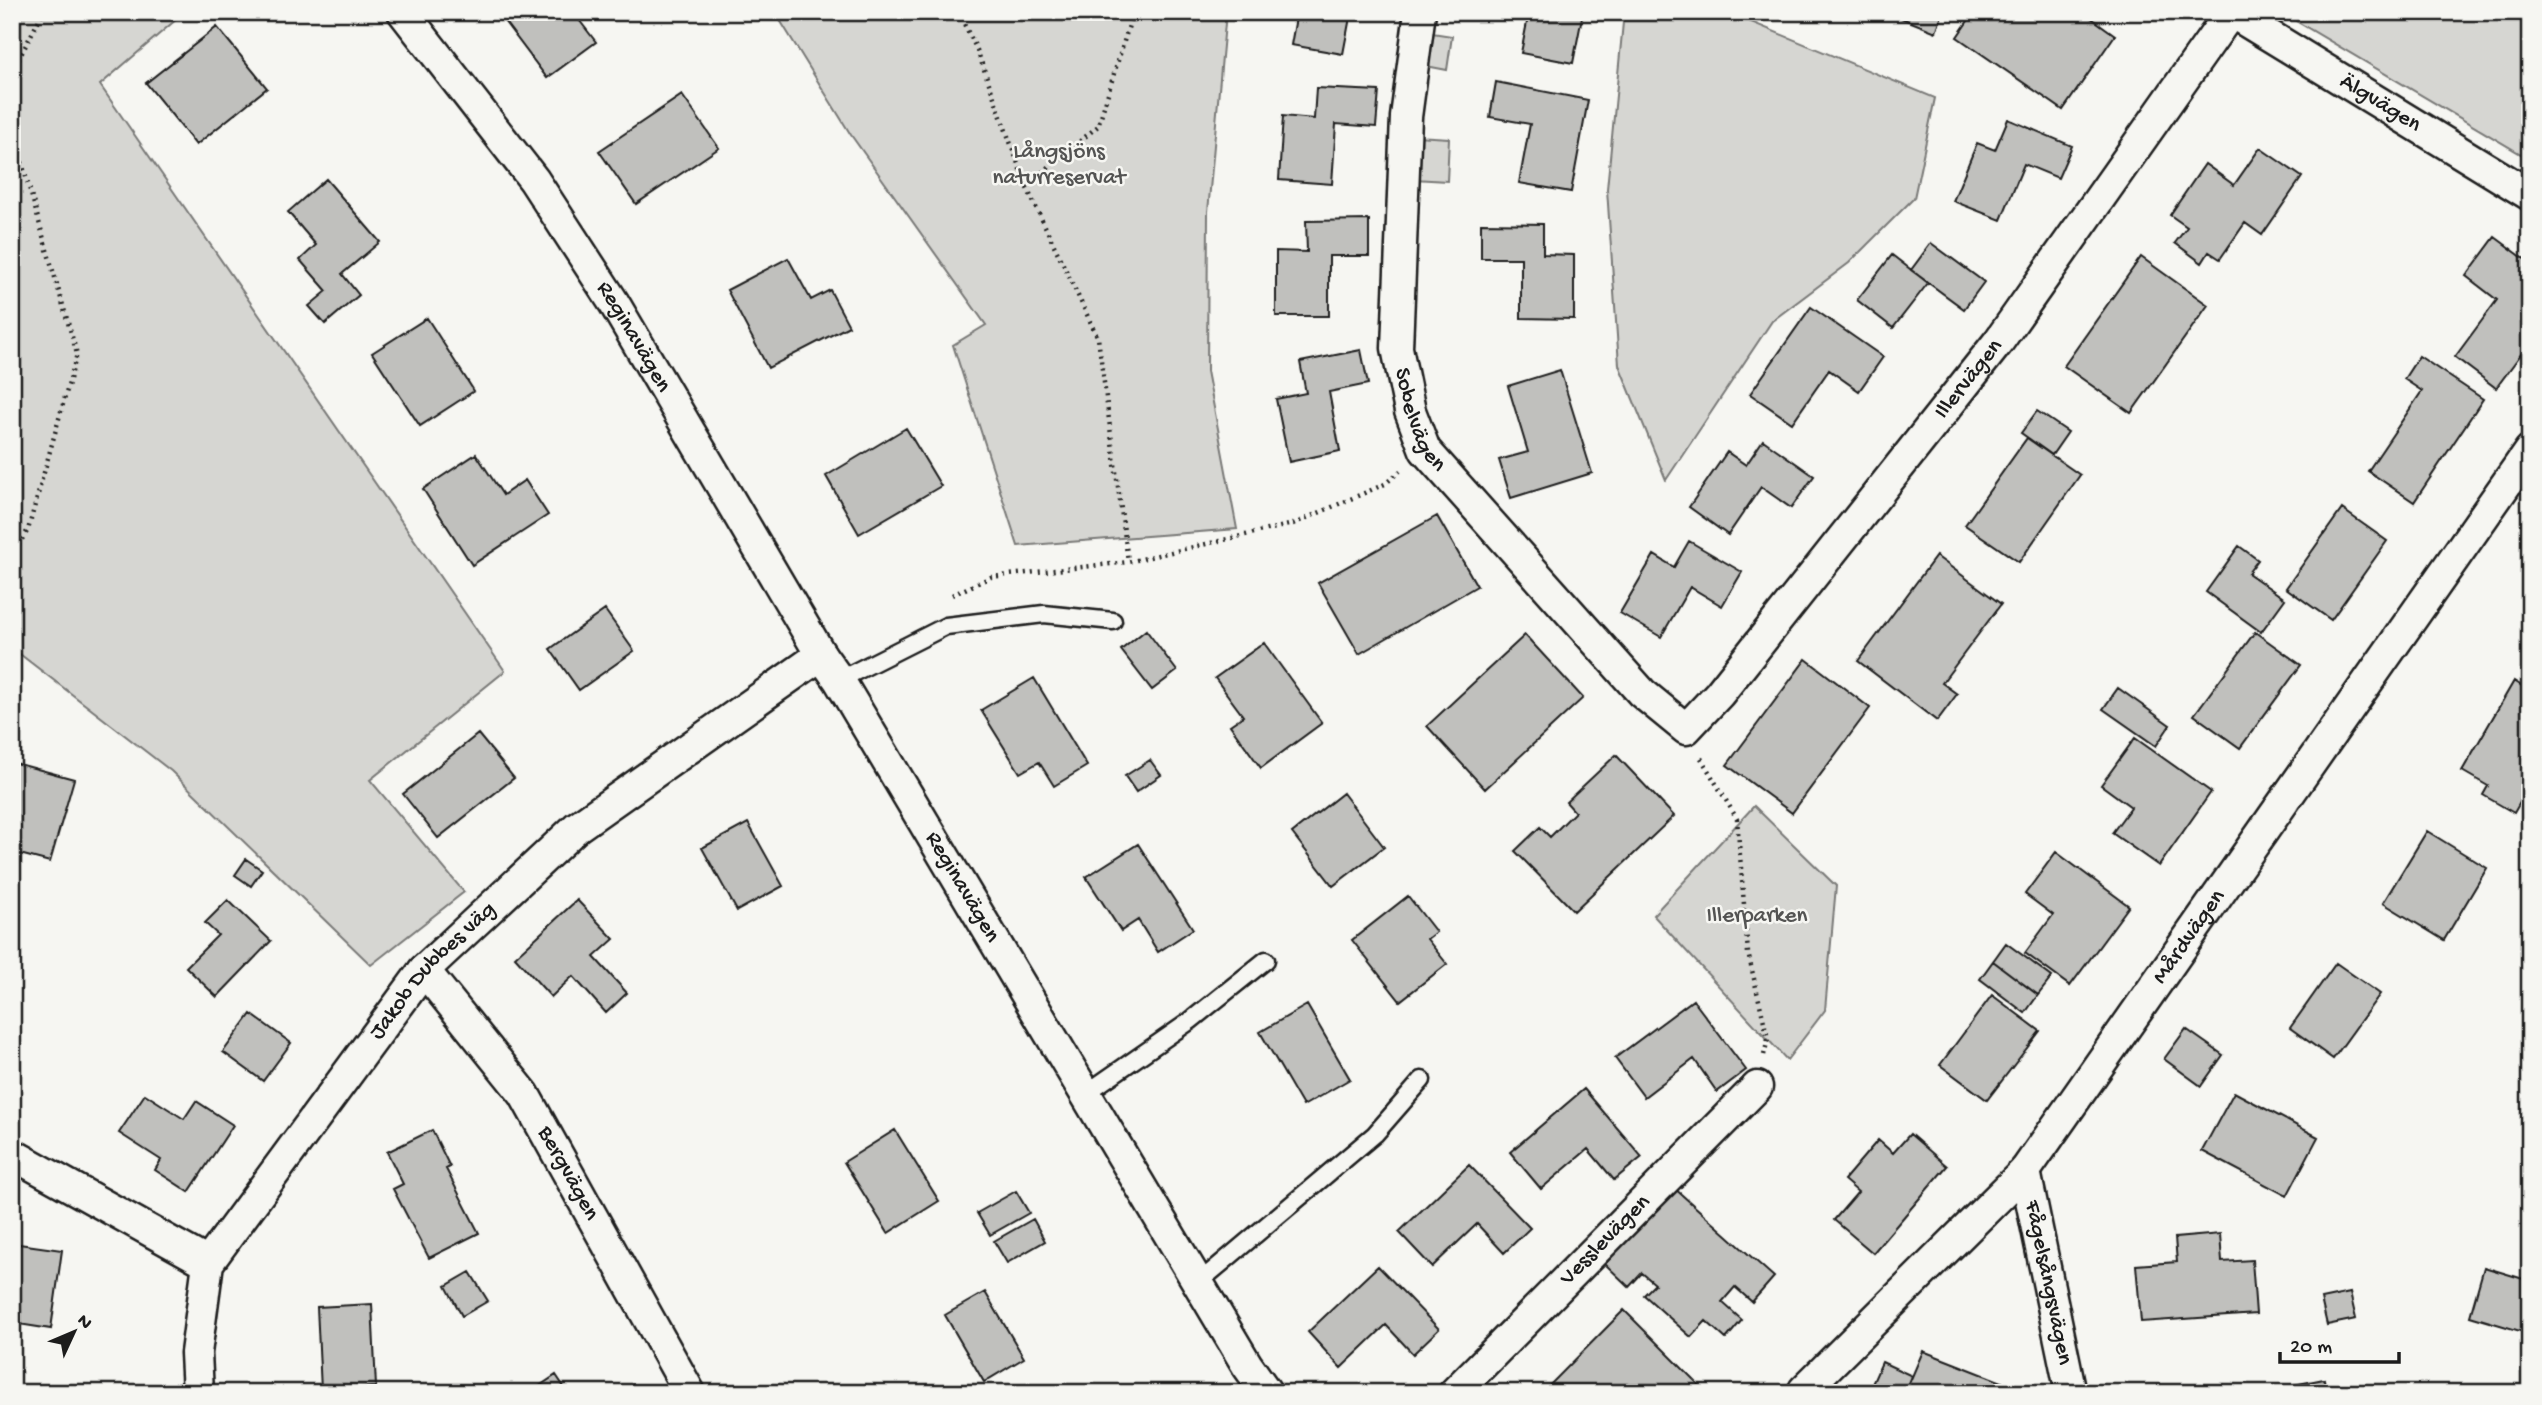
<svg xmlns="http://www.w3.org/2000/svg" width="2542" height="1405" font-family="'Gochi Hand',sans-serif">
	<style>
		.green { fill: #d6d6d2; stroke: #797977; stroke-width: 2 }
		.building { fill: #c0c0bd; stroke: #1c1c1c; stroke-width: 2 }
		.lines { fill: none; stroke-linecap: round; stroke-linejoin: round }
		.lane-casing { stroke: #1c1c1c; stroke-width: 21 }
		.street-casing { stroke: #1c1c1c; stroke-width: 35 }
		.path { stroke: #1c1c1c; stroke-width: 4.5; stroke-dasharray: 2 5; stroke-linecap: butt }
		.lane { stroke: #f6f6f2; stroke-width: 16 }
		.street { stroke: #f6f6f2; stroke-width: 30 }
		.labels { text-anchor: middle; dominant-baseline: central; stroke-width: 5; stroke-linejoin: round; paint-order: stroke }
		.street-label { font-size: 23px; fill: #1c1c1c; stroke: #f6f6f2 }
		.park-label { font-size: 23px; fill: #545453; stroke: #f6f6f2 }
	</style>
	<rect width="100%" height="100%" fill="#f6f6f2"/>
	<filter id="ink" filterUnits="userSpaceOnUse"><feTurbulence type="fractalNoise" baseFrequency=".0143" numOctaves="2"/><feDisplacementMap in="SourceGraphic" scale="14" xChannelSelector="R" yChannelSelector="G"/><feConvolveMatrix kernelMatrix="1 2 1 2 8 2 1 2 1" color-interpolation-filters="sRGB"/></filter>
	<g filter="url(#ink)">
		<path class="green" d="M12,12H185L100,85L505,671L370,780L464,892L371,965L171,771L12,648Z
			M775,12H1226L1208,212L1207,371L1237,529L1018,546L953,345L986,325L851,135Z
			M1624,12H1727L1935,98L1914,198L1849,263L1772,321L1666,480L1619,365L1607,189Z
			M2281,12H2530V150L2526,157Z
			M1426,32L1452,36L1447,70L1421,65Z
			M1416,136L1449,138L1447,181L1414,179Z
			M1754,806L1836,886L1825,1010L1787,1060L1653,915Z"/>
		<path class="building" d="M573,12L596,42L547,78L498,13Z
			M1297,12H1351L1343,54L1291,45Z
			M1529,12H1583L1573,63L1521,53Z
			M1886,12H1943L1936,32Z
			M1974,12H2083L2115,35L2063,110L1957,37Z
			M217,27L267,88L196,145L146,83Z
			M1496,82L1588,100L1571,192L1519,183L1530,124L1490,117Z
			M1316,88L1379,91L1376,127L1336,124L1332,184L1279,180L1283,116L1314,119Z
			M682,95L719,148L636,204L599,151Z
			M2008,119L2072,146L2058,178L2024,164L2001,220L1953,201L1977,143L1995,150Z
			M2260,148L2302,177L2262,235L2245,223L2220,259L2209,252L2202,263L2175,243L2187,227L2170,215L2205,164L2234,185Z
			M326,179L380,242L342,274L359,295L325,324L309,306L327,291L300,260L316,245L288,212Z
			M1369,220V256H1329V316H1276V251L1307,252L1306,221Z
			M1481,223L1543,224V254L1574,255V319L1521,318V258H1481Z
			M2495,237L2530,263V342L2496,388L2455,357L2497,300L2466,276Z
			M1931,243L1984,282L1964,309L1911,270Z
			M1892,255L1928,283L1893,328L1857,300Z
			M2141,257L2208,305L2131,413L2064,366Z
			M788,258L811,300L830,290L849,326L768,368L727,290Z
			M1811,307L1883,357L1859,391L1829,370L1792,423L1750,394Z
			M427,318L474,391L420,426L372,353Z
			M1361,350L1368,384L1329,392L1340,451L1289,462L1276,399L1306,393L1300,362Z
			M2419,356L2483,399L2414,502L2368,471L2422,391L2404,379Z
			M1560,370L1592,473L1511,498L1499,460L1528,452L1508,386Z
			M2037,411L2068,432L2052,455L2021,433Z
			M906,428L941,486L859,534L826,476Z
			M2027,438L2080,475L2019,562L1965,525Z
			M1763,440L1814,476L1791,508L1761,487L1728,535L1689,507L1727,452L1746,465Z
			M476,454L503,495L525,480L548,515L472,565L423,489Z
			M2342,509L2387,541L2331,620L2286,588Z
			M1437,516L1477,586L1359,654L1318,583Z
			M1689,541L1742,572L1722,606L1690,587L1661,637L1620,613L1654,555L1674,567Z
			M2239,546L2258,560L2248,573L2285,599L2261,632L2206,592Z
			M1936,556L2001,604L1942,683L1957,694L1937,721L1858,661Z
			M605,610L634,651L579,690L550,649Z
			M1146,630L1177,671L1152,690L1121,650Z
			M2255,632L2301,665L2240,748L2194,715Z
			M1525,635L1583,698L1485,789L1427,726Z
			M1264,643L1322,723L1261,768L1230,725L1243,716L1215,678Z
			M1806,659L1870,708L1792,813L1727,765Z
			M1034,678L1087,766L1054,786L1039,762L1020,773L981,710Z
			M2514,681L2530,691V762L2521,778L2530,785L2514,813L2483,795L2488,786L2462,771Z
			M2118,688L2170,725L2156,746L2103,709Z
			M478,734L514,778L438,838L403,794Z
			M2135,738L2211,792L2159,866L2112,833L2131,807L2101,785Z
			M1616,755L1674,816L1574,911L1515,851L1540,827L1550,837L1575,812L1566,802Z
			M1150,760L1161,775L1136,792L1125,776Z
			M15,763L74,779L50,862L12,852Z
			M1343,793L1384,847L1333,886L1292,833Z
			M748,823L783,886L737,911L702,848Z
			M2427,831L2487,868L2444,940L2383,903Z
			M1138,844L1193,929L1158,952L1138,920L1121,931L1086,877Z
			M2056,852L2129,906L2070,986L2025,953L2053,915L2025,894Z
			M246,859L262,870L251,886L235,875Z
			M1408,896L1436,932L1427,939L1447,964L1400,1001L1352,940Z
			M228,900L271,941L217,997L186,967L218,935L205,923Z
			M577,900L614,939L594,957L627,993L606,1013L573,976L551,997L515,957Z
			M2006,943L2052,977L2038,995L1993,961Z
			M1993,961L2038,995L2025,1013L1980,979Z
			M2336,963L2380,994L2333,1059L2290,1028Z
			M1992,995L2040,1031L1987,1100L1940,1065Z
			M1693,1000L1746,1070L1717,1092L1694,1059L1644,1097L1615,1058Z
			M1307,1005L1350,1079L1303,1106L1260,1032Z
			M251,1014L291,1043L263,1081L223,1052Z
			M2186,1029L2223,1055L2201,1086L2164,1059Z
			M1584,1089L1642,1157L1614,1180L1588,1149L1541,1189L1510,1152Z
			M2234,1092L2318,1137L2287,1196L2202,1151Z
			M145,1094L184,1119L196,1101L233,1125L189,1192L155,1170L161,1160L119,1133Z
			M432,1130L450,1167L446,1169L479,1233L429,1258L393,1189L403,1184L387,1152Z
			M895,1130L939,1201L888,1233L844,1162Z
			M1910,1134L1947,1166L1873,1253L1834,1220L1858,1192L1844,1180L1878,1140L1893,1153Z
			M1469,1165L1530,1228L1504,1253L1477,1224L1432,1267L1399,1232Z
			M1673,1187L1774,1277L1752,1302L1735,1287L1722,1302L1742,1320L1726,1339L1706,1321L1691,1337L1644,1295L1655,1284L1642,1273L1629,1287L1605,1264Z
			M1016,1191L1029,1213L990,1235L977,1213Z
			M1033,1219L1045,1241L1007,1263L994,1241Z
			M2220,1234L2222,1262L2252,1260L2256,1314L2141,1322L2136,1265L2177,1262L2175,1238Z
			M12,1243L62,1250L51,1329L12,1323Z
			M1378,1266L1439,1329L1413,1354L1386,1325L1341,1368L1308,1332Z
			M2484,1267L2530,1281V1334L2470,1316Z
			M470,1272L488,1301L462,1316L446,1286Z
			M985,1292L1024,1358L984,1382L945,1315Z
			M2350,1293L2356,1319L2327,1325L2321,1299Z
			M372,1304L376,1387L321,1390L317,1307Z
			M1624,1310L1707,1393H1542Z
			M1923,1351L2002,1382L2004,1393H1905Z
			M1882,1362L1912,1376L1905,1393H1868Z
			M556,1375L568,1393H529Z
			M2324,1379L2326,1393H2279L2278,1388Z"/>
		<g class="lines">
			<g class="lane-casing">
				<path id="lane" d="M839,680L946,626L1044,614L1113,621
					M1085,1094L1190,1021L1266,960
					M1198,1283L1375,1134L1422,1080"/>
			</g>
			<g class="street-casing">
				<g id="street">
					<path id="s1" d="M403,12L534,180L614,303L821,655L839,680L1247,1365L1267,1393"/>
					<path id="s2" d="M1420,12L1406,117L1397,348L1410,411L1425,450L1642,693L1686,729L1719,694L1999,341L2231,12"/>
					<path id="s3" d="M2231,12L2530,195"/>
					<path id="s4" d="M424,970L524,1094L690,1393"/>
					<path d="M12,1154L208,1263"/>
					<path id="s5" d="M2025,1171L2071,1393"/>
					<path id="s6" d="M1804,1390L2025,1171L2530,450"/>
					<path id="s7" d="M198,1393L196,1353L208,1263L424,970L577,827L821,655"/>
					<path id="s8" d="M1454,1393L1757,1087"/>
				</g>
			</g>
			<path class="path" d="M958,12L977,50L1026,186L1098,338L1128,561
				M12,72L43,12
				M12,128L77,354L28,530L12,555
				M1026,186L1098,126L1133,12
				M952,595L991,577L1128,562L1293,524L1385,484L1400,471
				M1701,758L1737,819L1748,953L1768,1039L1764,1055"/>
			<use href="#lane" class="lane"/>
			<use href="#street" class="street"/>
		</g>
	</g>
	<g class="labels">
		<g class="street-label">
			<text stroke="none"><textPath href="#s3" startOffset="175">Älgvägen</textPath></text>
			<text stroke="none"><textPath href="#s1" startOffset="399">Reginavägen</textPath></text>
			<text stroke="none"><textPath href="#s2" startOffset="1276">Illervägen</textPath></text>
			<text stroke="none"><textPath href="#s2" startOffset="413">Sobelvägen</textPath></text>
			<text stroke="none"><textPath href="#s1" startOffset="1040">Reginavägen</textPath></text>
			<text stroke="none"><textPath href="#s6" startOffset="597">Mårdvägen</textPath></text>
			<text stroke="none"><textPath href="#s7" startOffset="500">Jakob Dubbes väg</textPath></text>
			<text stroke="none"><textPath href="#s4" startOffset="250">Bergvägen</textPath></text>
			<text stroke="none"><textPath href="#s8" startOffset="215">Vesslevägen</textPath></text>
			<text stroke="none"><textPath href="#s5" startOffset="114">Fågelsångsvägen</textPath></text>
		</g>
		<g class="park-label">
			<text x="1059" y="152">Långsjöns<tspan x="1059" dy="26">naturreservat</tspan></text>
			<text x="1757" y="916">Illerparken</text>
		</g>
	</g>
	<rect width="2542" height="1405" fill="none" stroke="#f6f6f2" stroke-width="42"/>
	<rect x="21" y="21" width="2500" height="1363" fill="none" stroke="#1c1c1c" stroke-width="2.5" filter="url(#ink)"/>
	<g transform="translate(74 1332) rotate(46)" stroke="#f6f6f2" stroke-width="5" paint-order="stroke">
	<path d="M0-5L12 26L0 18L-12 26Z" fill="#1c1c1c"/>
	<text y="-10" font-size="19" font-weight="bold" text-anchor="middle" fill="#1c1c1c">N</text>
	</g>
	<path d="M2280 1352v10h119v-10" fill="none" stroke="#1c1c1c" stroke-width="3.5"/>
	<text x="2290" y="1352" font-size="21" fill="#1c1c1c" stroke="#f6f6f2" stroke-width="5" paint-order="stroke">20 m</text>
</svg>
